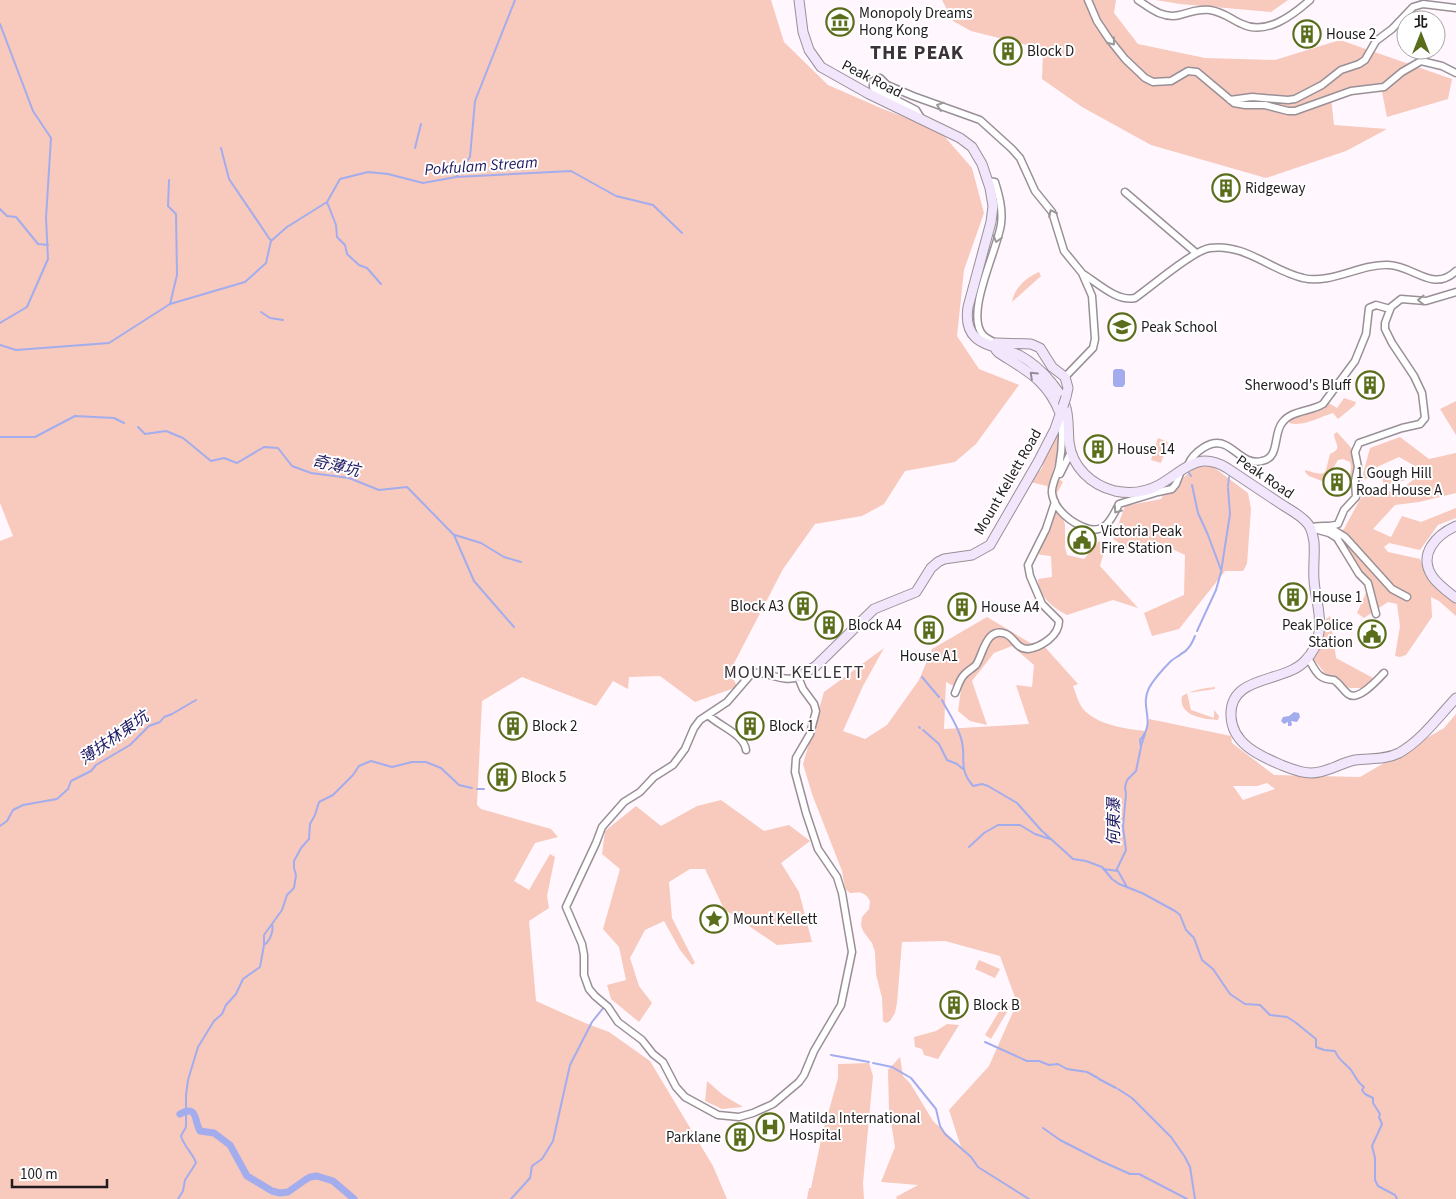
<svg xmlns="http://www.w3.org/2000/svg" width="1456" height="1199" font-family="'Source Sans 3','Noto Sans TC',sans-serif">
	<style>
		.green { fill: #f8c9bd; fill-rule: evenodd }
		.water { fill: #a3aded }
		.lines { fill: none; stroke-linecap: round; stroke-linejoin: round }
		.stream { stroke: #a3aded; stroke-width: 2 }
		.canal { stroke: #a3aded; stroke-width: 7 }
		.street-casing { stroke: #999097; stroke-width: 9 }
		.secondary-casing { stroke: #999097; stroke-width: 11 }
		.street { stroke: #fff; stroke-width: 6 }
		.secondary { stroke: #f1e6fc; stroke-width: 9 }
		.secondary-bridge-casing { stroke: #999097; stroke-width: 11; stroke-linecap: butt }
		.secondary-bridge { stroke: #f1e6fc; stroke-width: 9 }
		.oneway { stroke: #9a989a }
		.oneway2 { stroke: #928b98 }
		.labels { text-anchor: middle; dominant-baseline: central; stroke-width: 4; stroke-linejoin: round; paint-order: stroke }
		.poi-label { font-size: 15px; fill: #1f1b1e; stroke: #fff; text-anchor: start }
		.street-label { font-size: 15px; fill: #1f1b1e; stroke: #fff }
		.water-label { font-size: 16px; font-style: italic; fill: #1e1a63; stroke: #fff }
		.quarter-label { font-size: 18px; letter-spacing: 1px; fill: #3b3339; stroke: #fff }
		.district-label { font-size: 20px; font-weight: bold; letter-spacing: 1px; fill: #3b3339; stroke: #fff }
	</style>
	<rect width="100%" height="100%" fill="#fff7fd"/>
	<path class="green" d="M0,0H771L784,42L828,85L883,109L939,130L972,168L984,213L964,270L957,336L979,369L1019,385L976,444L955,462L905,471L884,504L862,516L815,524L783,569L730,671L737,687L695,702L660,676L629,677L628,689L613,681L596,706L522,677L482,701L477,805L481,809L551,829L558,837L535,843L514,881L529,890L550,854L555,857L547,896L549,908L529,921L536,1001L585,1023L609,1032L650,1061L713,1166L727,1199H0V541L13,536L0,503Z
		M942,0H1116L1114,13L1138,44L1205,58L1275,60L1340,40L1452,79L1448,99L1387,117L1381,87L1331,97L1334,125L1387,129L1346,151L1266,178L1151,145L1082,107L1042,79L1043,49L971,31L953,21Z
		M1156,0H1288L1271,12L1180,4Z
		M1039,272L1041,276L1012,302C1014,288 1027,277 1039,272Z
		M1344,398L1356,402L1355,405L1338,419L1333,413C1319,417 1304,427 1289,423L1291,417L1327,402L1337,408Z
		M1456,401V435L1440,409Z
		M1060,427L1058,454L1052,474L1063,482L1057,493L1065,525V547L1067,555L1084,559L1099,541L1106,544L1100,566L1138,608L1113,600L1067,615C1052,607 1039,597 1038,579L1052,577L1051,556L1041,555L1037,553L1042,532L1052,504L1047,486L1030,482L1042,468L1045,454Z
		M1337,432L1353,450L1357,468L1352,484L1349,485C1348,477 1353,469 1350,462L1343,459L1338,460L1327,478L1322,481L1309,476L1305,472V470C1329,477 1324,475 1330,454C1343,448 1335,445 1334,434Z
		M1400,437L1429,459L1456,453V493L1419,502L1395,505L1373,529L1391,537L1402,516L1421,522L1456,508V518L1438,525L1420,550L1389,543L1384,547L1388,552L1420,559L1428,578L1456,603V616L1439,601L1431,597L1432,617L1406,655L1400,657L1395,656L1400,626L1397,604L1388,602L1364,618L1357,613L1370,584L1366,576L1355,570L1330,537L1344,529L1359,501L1369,487L1397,493L1424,471L1399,457L1377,467L1370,477L1361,481L1370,448Z
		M1158,438L1168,442L1161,463L1151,460Z
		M1212,466L1248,493L1251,509L1247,564L1243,571H1225L1179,629L1152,636L1144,613L1184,595L1185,555L1157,542C1147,546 1139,544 1130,550L1113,539L1125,506L1161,499L1168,486L1184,477L1195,467Z
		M1403,469L1406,480L1384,485L1381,475Z
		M1330,616L1336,658L1375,679L1363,688H1349L1336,679L1327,676L1312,657L1322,622Z
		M987,617L1032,644L1044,646L1078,684L1073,686C1076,693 1079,706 1085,711C1099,725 1126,729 1145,731L1149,719L1231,736L1232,743L1274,775L1360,777L1444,728L1456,714V1199H897L896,1197L918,1185L881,1182L895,1147L889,1110L888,1070L900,1057L903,1076L910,1083L933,1121L961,1147L949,1110L989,1066L1017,1003L1000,956L945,941L902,942L897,1003L895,1013L890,1021L886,1023L883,1021L882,998L876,974L875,952L872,943L863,931L861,925L862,917L869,909L870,901C865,891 859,892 850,893L845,889L842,871L812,794L803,764L824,692L884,648L863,686L843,731L865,739L887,725L919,680L932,649ZM1012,646L1034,665L1032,687L1016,685L1029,724L944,729L946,682L961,690L958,711L970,721L987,725L972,681L994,653ZM1267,783L1275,789L1243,800L1233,786H1257Z
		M1215,687V689L1187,693L1191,710L1214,718V710L1219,716L1218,720C1205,719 1178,717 1182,696C1192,690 1204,688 1215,687Z
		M721,800L764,831L789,825L810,841L781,863L799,892L812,942L777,945L724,909L705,869H690L669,882L672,918L695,963L692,965L680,950L664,921L645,930L630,958L639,986L652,1003L639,1022L611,999L607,985L626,980L619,947L603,929L620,869L602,854L605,831L636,806L661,826L697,806Z
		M979,960L1000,969L995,978L975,969Z
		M1004,1003L1010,1007L991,1039L985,1035Z
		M947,1024L959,1025L938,1059L924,1055L922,1049L915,1047L914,1037L936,1031Z
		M869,1063L873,1076L863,1183L864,1199H807L809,1188H811L822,1135L838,1078V1064Z
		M707,1081L723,1095L743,1107L722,1109L705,1101Z"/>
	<path class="water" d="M1115,369H1122L1125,371V384L1123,387H1115L1113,385V371Z
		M1294,712L1299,713L1300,717L1297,722L1291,721L1292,724L1291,726H1288V722L1284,724L1281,721L1283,717L1289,716Z"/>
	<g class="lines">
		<path class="stream" d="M0,24L33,111L51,138L46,218L48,259L27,307L0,323
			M221,148L229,179L271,241
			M415,148L421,124
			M456,177L470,157L475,101L515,0
			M169,180L168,206L176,214L177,275L170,304
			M327,202L336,225L337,237L345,245L347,254L359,265L367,268L381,284
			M0,209L7,216L16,217L38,244L48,245
			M261,312L270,318L283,320
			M0,345L16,350L109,343L170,304L245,282L266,263L271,241L287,227L327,202L340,179L368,172L388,174L423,183L456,177L571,171L616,196L653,205L682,233
			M138,427L145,434L166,431L183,438L211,461L224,458L237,463L264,447L278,448L292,466L311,473L349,478L379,490L407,487L454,535L474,581L514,627
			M0,437H35L75,416L114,418L124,423
			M1189,473L1191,476
			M1192,485L1198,513L1208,535L1221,570
			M1228,486L1229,477
			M455,535L481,543L504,557L521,562
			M1197,631L1216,590L1221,572L1230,514L1228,488
			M922,677L939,697
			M942,700C949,714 959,727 962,742C966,760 958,768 973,786L982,784L988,786L1017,803L1041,830L1073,859L1086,861L1102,867L1112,879L1119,884L1142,893L1175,911L1180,915L1186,930L1194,938L1202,960L1213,969L1230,994L1245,1004L1260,1005L1270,1015L1287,1017L1295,1022L1316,1039V1047L1324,1050L1335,1051C1339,1061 1345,1063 1351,1070C1356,1077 1357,1082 1364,1087L1362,1090L1365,1094L1373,1098V1103L1380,1114L1379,1117L1382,1124L1372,1146L1375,1158V1180L1378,1186L1395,1195L1397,1199
			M919,727L920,728
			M923,730L939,744L947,760L957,764L963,769
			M1141,746L1145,734
			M477,789H484
			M0,826L7,821L13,810L23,805L57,799L68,789L71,781L91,771L96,765L130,745L149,726L160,722L164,717L172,714L196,700
			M969,847L984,833L998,825H1020L1035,834L1050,839
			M1103,869L1118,871L1127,887
			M1116,871L1126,850L1123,827L1126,794L1125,787L1127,780L1136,771L1141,747L1140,740C1157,721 1139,708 1149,688C1154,679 1164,668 1171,661C1174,658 1178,657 1181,654C1189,650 1192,643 1195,636
			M264,945C270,941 274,931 272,924
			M985,1042L1027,1061H1039L1049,1065L1058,1064L1067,1069L1087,1072L1098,1078
			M831,1055L869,1062
			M873,1063L892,1067L911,1078L936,1109L940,1126L945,1134L971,1157L978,1167L1029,1199
			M1099,1079L1116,1088
			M1118,1089L1132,1098L1171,1137L1185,1157L1190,1167L1195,1199
			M1043,1128L1060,1140L1101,1161L1130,1174H1139L1187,1199
			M178,1199L183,1191L185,1180L196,1163C193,1153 184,1147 181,1136L186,1127V1095L188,1080L198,1047L214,1021L222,1014L226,1005L236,994L243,979L260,967L264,945V935L282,910L287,895L294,888L296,875L294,868V861L301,848L309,839L310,824L315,815L319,802L333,795L353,775L359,766L371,761L392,767L412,762H426L441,768L459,785L472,788
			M511,1199L530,1178L532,1166L542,1159L553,1141L570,1065L592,1022L604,1007"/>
		<path class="canal" d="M180,1114C198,1104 194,1121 200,1131L214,1133L230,1145L247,1176L272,1191L280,1193L288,1192L305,1180L310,1177L317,1176L333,1181L354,1199"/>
		<g class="street-casing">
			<path id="street" d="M1088,0L1097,21L1109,39L1125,59L1145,78L1153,82L1171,81L1188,71L1197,72L1234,103L1245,105H1265L1288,111H1295L1351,91L1384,87L1402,72L1421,61L1442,66L1456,73
				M1138,0C1151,9 1163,19 1180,15C1190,12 1199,9 1210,10C1223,12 1231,19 1242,24C1266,36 1293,15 1310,0
				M1230,100L1252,97L1288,100L1295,99L1322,85L1341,70L1359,64L1365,60L1376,41L1392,29L1413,7L1423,4L1456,8
				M921,118L916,110L873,88V81L880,78L887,85L913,96L980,120L1012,149L1020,158L1035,191L1052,212L1064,251L1082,273L1092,296L1095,339L1093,348L1065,377
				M988,181L995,182C999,195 1003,209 1001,224C998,249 964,314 983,335C987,339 992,341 996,343
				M1125,192L1195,252
				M1083,274C1098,283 1117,302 1135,298C1152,286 1194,250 1210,248C1245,243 1272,271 1303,278C1330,285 1362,263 1389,265C1414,266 1433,293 1456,271
				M1061,417C1063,434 1062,451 1059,467C1057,475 1051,486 1052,493C1054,510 1072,523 1086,528C1105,535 1112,518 1119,504L1158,492L1172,489L1176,484L1181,471
				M1188,465C1193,453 1211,438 1225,445C1238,451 1246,465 1262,461C1280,458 1273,434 1282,423C1291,410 1310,412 1323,404L1355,361L1366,334L1369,308L1376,305L1390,309
				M1060,474L1071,452
				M1329,527L1345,537L1392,589L1407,597
				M1310,528C1319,524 1329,528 1338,524L1344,510L1356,497L1355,481L1358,467L1355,452L1359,443L1402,428L1420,424L1425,418L1422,393L1414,376L1392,343L1385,329V323L1391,307L1401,299L1426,301L1456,292
				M1311,528L1329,533L1337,538L1359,574L1368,583L1376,614
				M1308,658C1316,671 1317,679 1334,680C1340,684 1343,690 1348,694C1358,702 1377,680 1384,673
				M752,673C768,671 782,683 798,677L803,689L814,704L816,711L810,734L796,758L795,772L806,813L818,849L837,877L842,893L852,952L841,1005L814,1051L804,1075L799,1082L773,1104L753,1113L739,1117L718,1115L685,1097L676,1087L663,1062L653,1054L642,1040L618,1022L608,1007L595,996L589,989L584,975V955L582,944L566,907L596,843L602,827L624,802L640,792L654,777L673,765L685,749L694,728L700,720L727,702Z
				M955,693C958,687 959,680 964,675C967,671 972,669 976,665C983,655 986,626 1006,634C1015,638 1016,649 1028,649C1041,647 1059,636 1059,621L1042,604L1030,576L1028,565L1046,529L1055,502
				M708,715C719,726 744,734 746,750"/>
		</g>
		<g class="secondary-casing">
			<path id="secondary" d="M799,0L803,32L809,50L821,67L869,94L960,138L972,147L982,164L990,188L993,206L991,222L968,307C962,347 994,344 1019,355C1032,362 1042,371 1051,382C1057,390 1064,398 1066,408C1069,419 1068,430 1069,442C1072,467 1091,485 1115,491C1130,494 1146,492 1159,485C1184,471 1197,450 1227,468C1245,480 1263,492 1281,504C1290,510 1301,515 1308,524C1312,529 1313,536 1314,542C1315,554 1313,567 1314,580C1315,597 1322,615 1319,632C1318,643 1312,654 1304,662C1283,683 1229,675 1231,716C1232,743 1258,755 1279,764C1289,768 1300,773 1311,773C1327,773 1340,763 1355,760C1370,758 1385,760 1399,753C1422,740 1439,716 1456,698
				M995,348L996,343L1031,344L1040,348L1052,367L1065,377L1068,388L1066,397
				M996,350L999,353C1027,371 1047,380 1060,413
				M1456,526C1436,535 1418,554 1432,576C1438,585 1448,592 1456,598
				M798,677L816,666L874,609L916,592L931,568L938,562L944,559L972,555L990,545L1038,462L1055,429L1063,406"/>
		</g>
		<use href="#street" class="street"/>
		<use href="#secondary" class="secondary"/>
		<g class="secondary-bridge-casing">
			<path id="secondary-bridge" d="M1063,406L1066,397"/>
		</g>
		<use href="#secondary-bridge" class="secondary-bridge"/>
	</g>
	<defs><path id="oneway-chevron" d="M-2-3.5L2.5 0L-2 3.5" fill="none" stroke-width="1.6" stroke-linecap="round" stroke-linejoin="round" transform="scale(1.25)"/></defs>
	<g class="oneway">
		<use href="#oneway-chevron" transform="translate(1112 42) rotate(52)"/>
		<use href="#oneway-chevron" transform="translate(940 106) rotate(-161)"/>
		<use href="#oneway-chevron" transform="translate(1052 213) rotate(-117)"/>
		<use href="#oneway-chevron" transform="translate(997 239) rotate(106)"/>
		<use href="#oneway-chevron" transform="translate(1421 300) rotate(-179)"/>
		<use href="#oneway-chevron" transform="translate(1117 510) rotate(125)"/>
	</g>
	<use class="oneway2" href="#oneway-chevron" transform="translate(1033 375) rotate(-137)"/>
	<defs>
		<g id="museum-ring" transform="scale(1.4375)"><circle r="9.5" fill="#fff" stroke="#596d1b" stroke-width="1.5"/><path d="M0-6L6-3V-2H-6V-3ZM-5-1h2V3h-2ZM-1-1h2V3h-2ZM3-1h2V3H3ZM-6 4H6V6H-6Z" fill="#596d1b"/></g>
		<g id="building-ring" transform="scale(1.4375)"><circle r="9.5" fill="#fff" stroke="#596d1b" stroke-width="1.5"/><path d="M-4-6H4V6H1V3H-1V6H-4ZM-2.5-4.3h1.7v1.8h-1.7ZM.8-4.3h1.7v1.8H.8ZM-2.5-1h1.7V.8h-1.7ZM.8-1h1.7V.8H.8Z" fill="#596d1b"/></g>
		<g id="school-ring" transform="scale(1.4375)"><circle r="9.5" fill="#fff" stroke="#596d1b" stroke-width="1.5"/><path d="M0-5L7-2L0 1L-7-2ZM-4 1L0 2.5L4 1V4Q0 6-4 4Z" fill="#596d1b"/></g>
		<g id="civic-ring" transform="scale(1.4375)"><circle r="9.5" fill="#fff" stroke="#596d1b" stroke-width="1.5"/><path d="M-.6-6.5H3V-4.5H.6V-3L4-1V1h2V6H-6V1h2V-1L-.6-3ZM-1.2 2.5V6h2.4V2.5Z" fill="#596d1b"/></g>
		<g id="sight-ring" transform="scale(1.4375)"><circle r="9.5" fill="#fff" stroke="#596d1b" stroke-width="1.5"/><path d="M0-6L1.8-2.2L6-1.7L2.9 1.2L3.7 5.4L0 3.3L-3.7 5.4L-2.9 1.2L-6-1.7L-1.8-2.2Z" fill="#596d1b"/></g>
		<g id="hospital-ring" transform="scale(1.4375)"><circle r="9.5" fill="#fff" stroke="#596d1b" stroke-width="1.5"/><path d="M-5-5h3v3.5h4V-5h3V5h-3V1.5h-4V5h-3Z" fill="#596d1b"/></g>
	</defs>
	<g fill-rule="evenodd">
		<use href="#museum-ring" x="840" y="22"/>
		<use href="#building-ring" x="1307" y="34"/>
		<use href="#building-ring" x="1008" y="51"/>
		<use href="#building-ring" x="1226" y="188"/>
		<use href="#school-ring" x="1122" y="327"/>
		<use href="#building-ring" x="1370" y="385"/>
		<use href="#building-ring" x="1098" y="449"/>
		<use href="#building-ring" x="1337" y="482"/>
		<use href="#civic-ring" x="1082" y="540"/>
		<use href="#building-ring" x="1293" y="597"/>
		<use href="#building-ring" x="803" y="606"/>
		<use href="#building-ring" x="962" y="607"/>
		<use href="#building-ring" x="829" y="625"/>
		<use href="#building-ring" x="929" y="630"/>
		<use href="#civic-ring" x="1372" y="634"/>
		<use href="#building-ring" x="513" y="726"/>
		<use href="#building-ring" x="750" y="726"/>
		<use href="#building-ring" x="502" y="777"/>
		<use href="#sight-ring" x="714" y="919"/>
		<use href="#building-ring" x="954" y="1005"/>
		<use href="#hospital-ring" x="770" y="1127"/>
		<use href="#building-ring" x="740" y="1137"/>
	</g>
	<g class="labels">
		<g class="poi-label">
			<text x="859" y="13">Monopoly Dreams<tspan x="859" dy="17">Hong Kong</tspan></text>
			<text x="1326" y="34">House 2</text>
			<text x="1027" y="51">Block D</text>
			<text x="1245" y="188">Ridgeway</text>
			<text x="1141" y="327">Peak School</text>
			<text x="1351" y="385" text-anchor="end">Sherwood's Bluff</text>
			<text x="1117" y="449">House 14</text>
			<text x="1356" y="473">1 Gough Hill<tspan x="1356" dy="17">Road House A</tspan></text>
			<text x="1101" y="531">Victoria Peak<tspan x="1101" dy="17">Fire Station</tspan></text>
			<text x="1312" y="597">House 1</text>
			<text x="784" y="606" text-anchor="end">Block A3</text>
			<text x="981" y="607">House A4</text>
			<text x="848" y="625">Block A4</text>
			<text x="1353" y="625" text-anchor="end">Peak Police<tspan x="1353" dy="17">Station</tspan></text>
			<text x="929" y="656" text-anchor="middle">House A1</text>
			<text x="532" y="726">Block 2</text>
			<text x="769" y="726">Block 1</text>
			<text x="521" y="777">Block 5</text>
			<text x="733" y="919">Mount Kellett</text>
			<text x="973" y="1005">Block B</text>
			<text x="789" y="1118">Matilda International<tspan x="789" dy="17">Hospital</tspan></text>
			<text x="721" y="1137" text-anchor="end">Parklane</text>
		</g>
		<g class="street-label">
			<text transform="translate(872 79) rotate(27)">Peak Road</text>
			<text transform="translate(1265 477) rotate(34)">Peak Road</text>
			<text transform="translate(1008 482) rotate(-60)">Mount Kellett Road</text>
		</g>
		<g class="water-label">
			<text transform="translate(481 166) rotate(-4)">Pokfulam Stream</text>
			<text transform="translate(336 466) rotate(13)">奇薄坑</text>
			<text transform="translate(114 738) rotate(-35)">薄扶林東坑</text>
			<text transform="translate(1114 822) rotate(-90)">何東瀑</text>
		</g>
		<g class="quarter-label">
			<text x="794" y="672">MOUNT KELLETT</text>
		</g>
		<g class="district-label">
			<text x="917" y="53">THE PEAK</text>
		</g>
	</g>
	<g transform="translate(1421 35)"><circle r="24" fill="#ffffff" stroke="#a5a4a5"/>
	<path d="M0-4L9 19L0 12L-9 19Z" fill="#596d1b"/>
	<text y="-8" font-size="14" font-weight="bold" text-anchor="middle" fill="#1f1b1e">北</text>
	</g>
	<path d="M12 1179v8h95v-8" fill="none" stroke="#1f1b1e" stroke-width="2.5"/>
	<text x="20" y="1179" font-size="15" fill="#1f1b1e" stroke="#ffffff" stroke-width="4" paint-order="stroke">100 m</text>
</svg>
